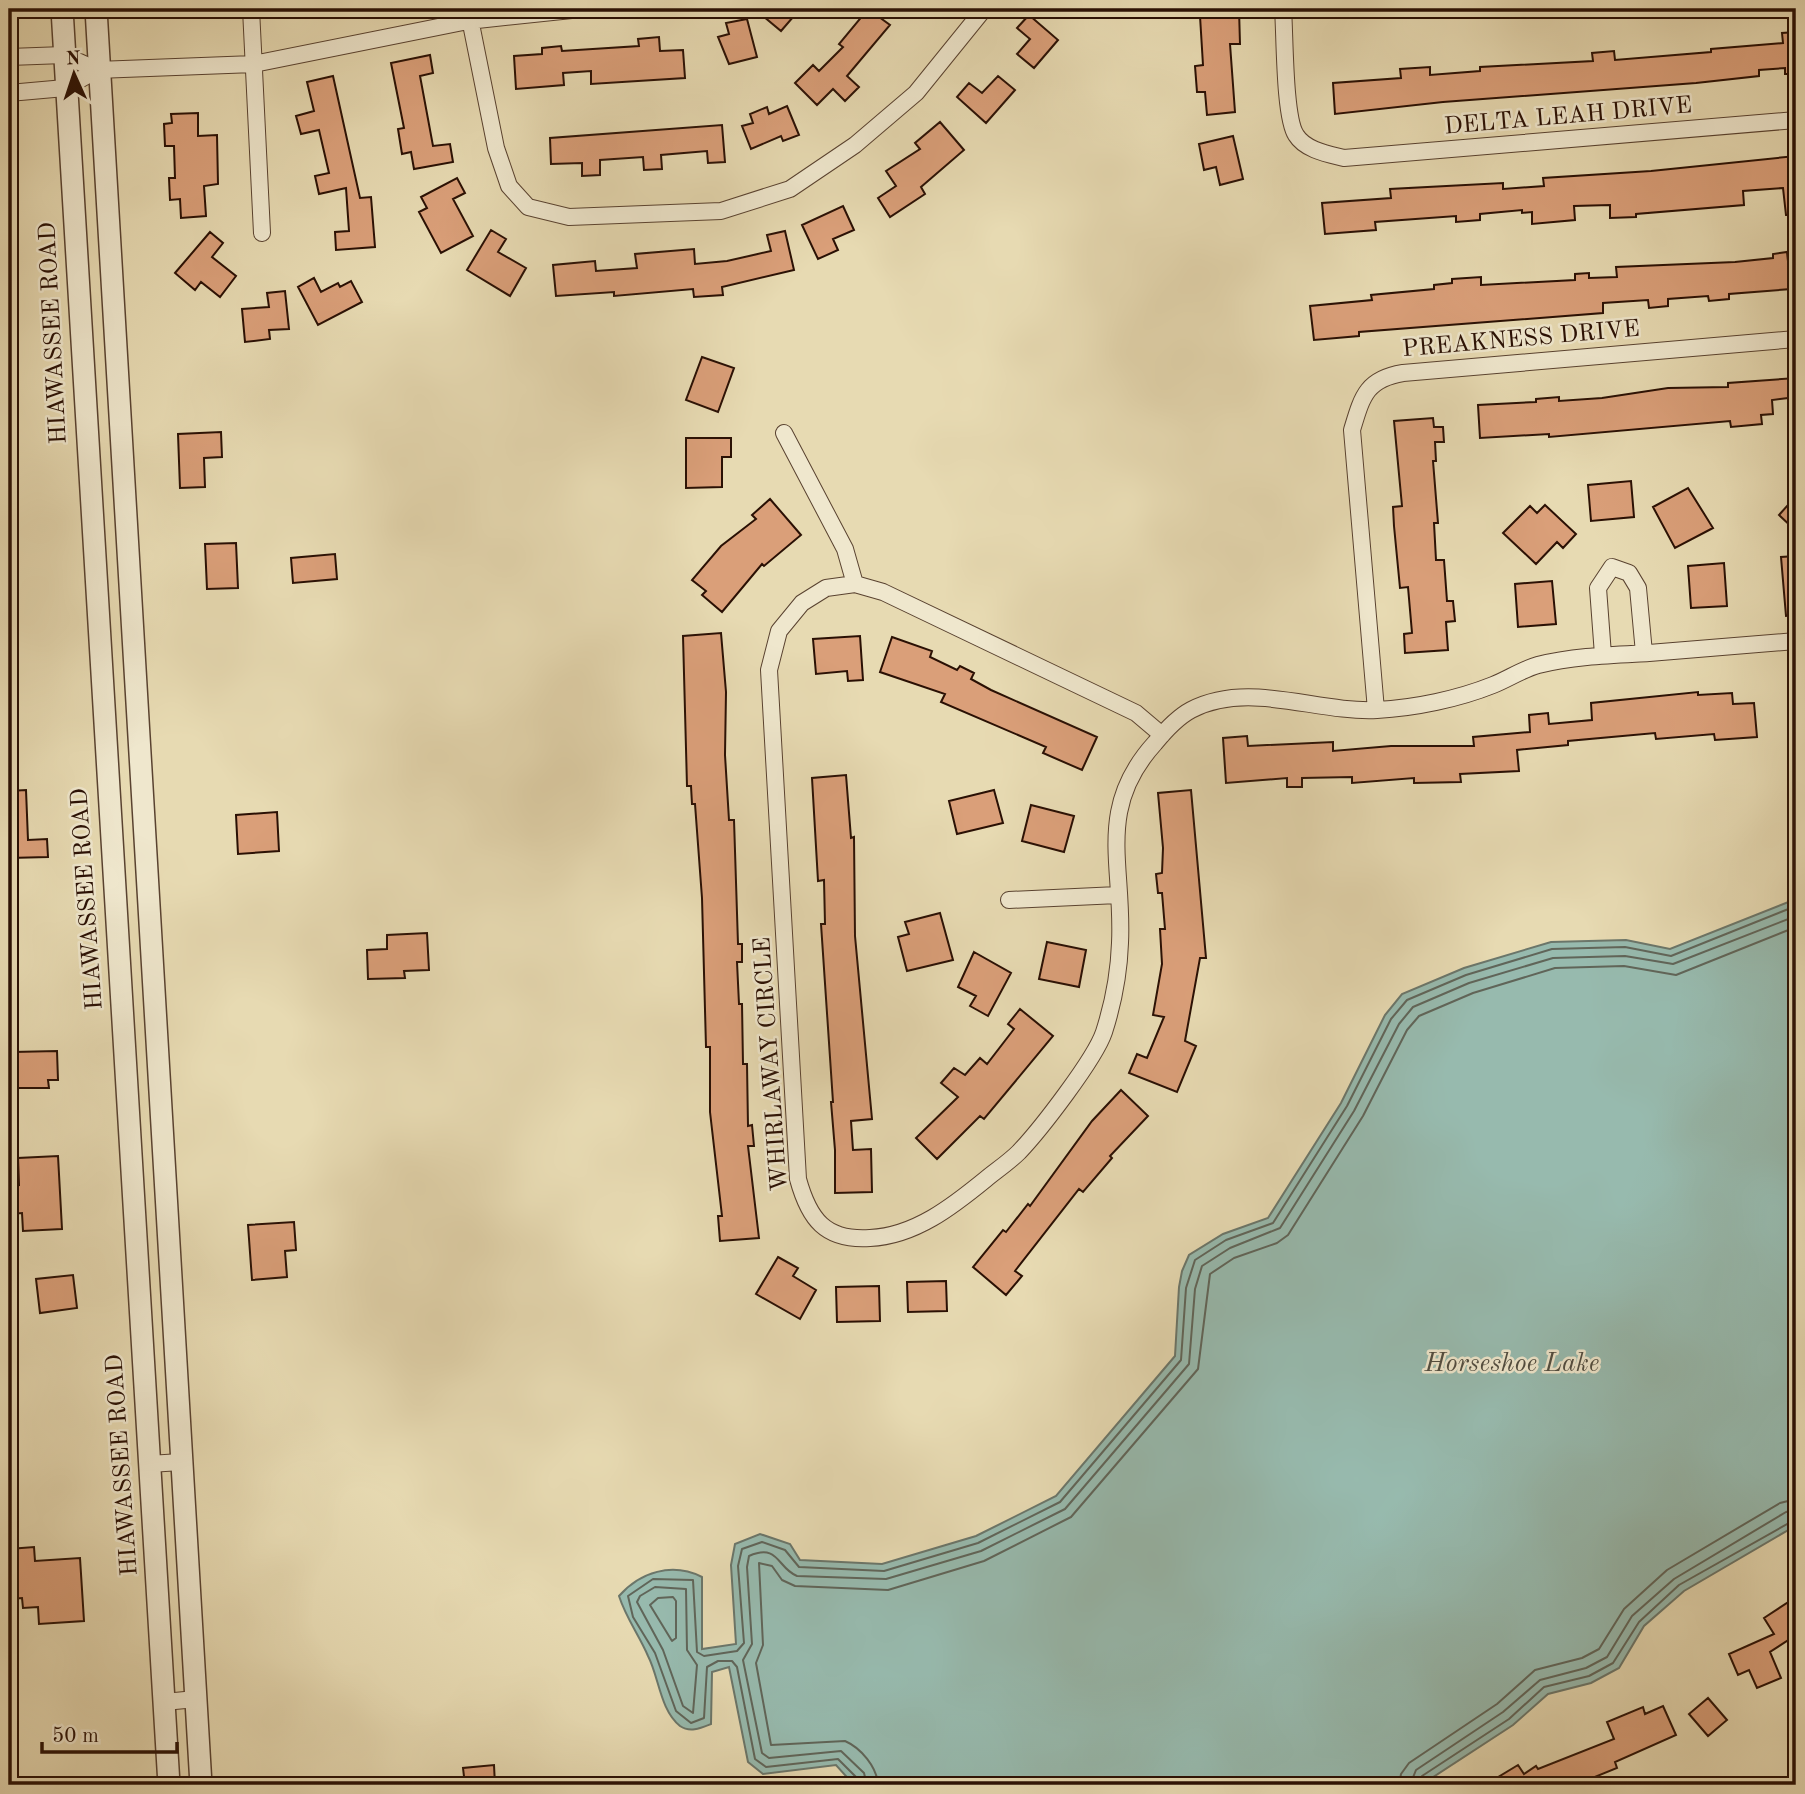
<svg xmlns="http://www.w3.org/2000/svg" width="1805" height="1794" font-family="'Old Standard TT',serif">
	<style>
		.water { fill: #97baae; stroke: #6b766a; stroke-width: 2 }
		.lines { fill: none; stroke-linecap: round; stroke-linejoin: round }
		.shore { stroke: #606559; stroke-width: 2 }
		.building { fill: #da9f79; stroke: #2a1004; stroke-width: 2 }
		.minor-casing { stroke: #594230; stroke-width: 18 }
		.tertiary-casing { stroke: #594230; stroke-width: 24 }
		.minor { stroke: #efe7cd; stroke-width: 16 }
		.tertiary { stroke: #efe7cd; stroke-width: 21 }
		.labels { text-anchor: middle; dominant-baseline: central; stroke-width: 5; stroke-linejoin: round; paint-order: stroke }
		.street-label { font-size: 24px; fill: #2a1004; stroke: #efe7cd }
		.water-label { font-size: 26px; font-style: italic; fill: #504c40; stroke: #efe7cd }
	</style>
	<rect width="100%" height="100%" fill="#e7dab2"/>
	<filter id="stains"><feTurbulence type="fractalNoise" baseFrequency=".00286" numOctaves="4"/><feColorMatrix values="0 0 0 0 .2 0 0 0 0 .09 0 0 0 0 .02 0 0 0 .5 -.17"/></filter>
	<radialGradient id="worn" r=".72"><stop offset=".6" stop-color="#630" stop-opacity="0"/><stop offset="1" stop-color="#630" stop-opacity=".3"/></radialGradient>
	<path class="water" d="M1796,899V1522L1790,1529L1684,1591L1644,1626L1619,1668L1591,1683L1548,1694L1513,1725L1421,1785H854L836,1765L763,1774L748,1762L729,1667L712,1672L711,1724C701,1728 690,1733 680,1726C660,1710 659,1677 648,1656C639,1635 626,1618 619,1596C640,1572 672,1562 702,1577V1649L736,1644L731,1565L735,1544L760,1534L790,1544L800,1560L882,1564L976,1536L1056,1496L1175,1356L1179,1287L1182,1271L1189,1255L1223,1234L1268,1218L1341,1103L1385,1015L1402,994L1464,968L1551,942L1626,940L1670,949Z"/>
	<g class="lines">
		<path class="shore" d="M655,1587L686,1589L687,1650L697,1665L693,1713L683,1706L663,1650L637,1602L640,1596Z
			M673,1597L676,1601V1638L672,1641L650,1605L658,1598Z
			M858,1785L857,1778L838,1759L766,1767L755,1759L737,1667L732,1661H718L707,1667L704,1718L691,1723L676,1711L655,1653L633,1617L628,1596L653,1579L693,1580L697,1652L704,1656L737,1651L744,1643L738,1566L742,1549L762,1542L785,1550L799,1567L884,1571L978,1543L1060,1502L1181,1360L1186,1288L1195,1260L1226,1240L1273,1223L1347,1106L1391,1019L1407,1000L1466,975L1552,949L1625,947L1671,956L1796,906
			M867,1785L864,1773L841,1751L769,1758L762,1753L743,1660L752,1644L747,1567L749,1556C779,1543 777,1568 797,1576L886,1579L981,1551L1065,1509L1189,1364L1195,1289L1202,1266L1230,1248L1280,1228L1354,1111L1399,1024L1413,1007L1469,983L1553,958L1625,956L1673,964L1796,916
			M878,1785C877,1767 861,1748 845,1741L771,1745L756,1663L763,1645L759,1563L772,1566L782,1580L795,1586L888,1590L984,1561L1071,1517L1198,1369L1210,1274L1234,1258L1277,1243L1288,1235L1363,1116L1407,1030L1419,1016L1473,993L1555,968L1624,966L1676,975L1796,927
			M1399,1785L1401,1774L1409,1763L1497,1704L1535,1670L1582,1658L1599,1649L1624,1609L1667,1570L1780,1503L1796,1499
			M1410,1785L1416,1770L1503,1712L1540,1680L1586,1668L1607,1657L1632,1616L1674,1579L1786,1512L1796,1510
			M1419,1785L1422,1776L1509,1719L1544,1687L1589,1676L1613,1663L1639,1622L1679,1585L1796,1519"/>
	</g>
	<path class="building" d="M769,9H800L781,31L763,16Z
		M868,9L890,25L847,76L859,87L845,101L833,89L817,105L795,83L813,65L819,71L843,47L839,44Z
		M1207,9H1239L1240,44H1230L1235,112L1207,115L1205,92H1197L1195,66L1203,65L1200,16H1207Z
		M1029,15L1058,40L1034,68L1017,54L1030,39L1017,28Z
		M747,19L757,57L729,64L718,37L729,34L726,23Z
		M1796,32V74H1785V68L1759,70V76L1696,83L1443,102L1335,114L1333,83L1401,78L1400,69L1430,67V75L1480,71V67L1593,61L1592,53L1614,51L1615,60L1711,52V49L1783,43L1782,33Z
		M659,37L660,51L683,50L685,78L591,84V71L563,73L564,85L516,89L514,56L542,54V48L561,46L562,51L639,46L638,39Z
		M430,55L433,73L420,76L433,146L450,144L453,162L414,169L411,152L402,154L398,129L404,128L391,63Z
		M333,76L360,198L371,197L375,247L336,250L335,232L349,231L346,188L319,194L315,176L329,173L319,130L301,134L296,116L314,111L307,82Z
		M998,76L1015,90L986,123L957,97L969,83L982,93Z
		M787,106L799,135L783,141L781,136L751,149L742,126L753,123L750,114L767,107L769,114Z
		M198,113V136L217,135L218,184L204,186L206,216L181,218L180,199L170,200L169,178H175L174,146H165L164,124L172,123L171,114Z
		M940,122L964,150L921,187L925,194L890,217L878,198L896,186L886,171L920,149L915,143Z
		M722,125L725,162L708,163L707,151L661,155L662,169L644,170L643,157L600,160V175L582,176V163L551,164L550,138Z
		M1233,136L1243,179L1220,185L1216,167L1204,170L1199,144Z
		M1796,156V215H1786L1783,188L1743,191L1744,205L1636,214V217L1610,218V205L1574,206L1575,220L1532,224V212L1522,213V210L1480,214V220L1456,222V216L1375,222L1376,230L1325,234L1322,203L1391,198L1390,189L1503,183V189L1544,186L1543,178L1651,171Z
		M457,178L465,193L453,199L473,236L441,253L419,212L427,208L421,197Z
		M843,206L854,230L833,239L838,250L818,259L802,225Z
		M491,230L506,239L498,252L526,268L510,296L467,270Z
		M785,231L794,270L722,287L723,295L694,297L693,289L614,296V292L556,296L553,265L595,261L596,271L637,268L635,254L694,249L695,264L727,261L771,251L767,235Z
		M210,232L223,243L212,257L236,276L220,297L201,282L195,290L175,273Z
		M1787,252L1791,289L1729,294V299L1709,301L1708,296L1668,299V306L1649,308L1648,300L1603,303V313L1359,332V336L1314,340L1310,306L1372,300L1371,295L1434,289V285L1452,283V279L1481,277V285L1575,280V274L1589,273V278L1617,277L1616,267L1735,262L1773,258V254Z
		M314,278L321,292L338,283L340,287L351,281L362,302L318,325L298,287Z
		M285,291L289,329L269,330L270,339L245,342L242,309L269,307L267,293Z
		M702,357L734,368L718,412L686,400Z
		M1796,378V397L1772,400L1773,414L1761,415L1762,424L1731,427L1730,421L1549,437V434L1480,438L1478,405L1536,402V399L1559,397V401L1602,398L1668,388L1728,387V383Z
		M1433,418L1434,427H1443L1444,442H1435L1436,461H1433L1438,523H1434L1436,560H1444L1447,601H1453L1455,621L1446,622L1448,650L1405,653L1404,634L1412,633L1408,587L1400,588L1394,526L1393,507L1402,506L1394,421Z
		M221,432L222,457L204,458L205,487L180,488L178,434Z
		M686,438H731V457H722V487L686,488Z
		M1631,481L1634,517L1591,521L1588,485Z
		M1688,488L1713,528L1675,548L1653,507Z
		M1796,496V531L1779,515Z
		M770,499L801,535L764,566L762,564L722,612L702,595L706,591L692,580L721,546L756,519L752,515Z
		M1545,505L1576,534L1563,548L1557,542L1536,564L1503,533L1530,506L1537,513Z
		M236,543L238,588L207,589L205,544Z
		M335,554L337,579L293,583L291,558Z
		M1796,556V615L1786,616L1781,557Z
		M1724,563L1727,606L1691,608L1688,566Z
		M1552,581L1556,624L1518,627L1515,584Z
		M721,633L726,692L725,755L729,820H734L738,944H742V962H737L739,1004H742L743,1064H747L748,1126L752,1125L754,1146H748L759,1238L720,1241L718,1216H722L710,1112V1047H706L702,898L695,804H692L691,786H687L683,636Z
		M860,636L863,680L848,681L847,671L816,674L813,639Z
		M892,637L932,651L930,657L957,670L960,666L974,673L971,679L991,690L1097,737L1082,770L1043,753L1046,747L941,702L945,694L880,672Z
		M1698,692V695L1732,693L1733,704L1754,703L1757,737L1715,740L1714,734L1656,739L1655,733L1568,741V745L1517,750L1519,771L1460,774L1461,782L1414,783V778L1352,783V777L1302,778V787H1287V778L1226,783L1223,738L1247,736L1248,746L1333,742V751L1391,746H1474L1473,737L1530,732L1529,715L1548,713L1549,724L1592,720L1591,703Z
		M846,775L851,838L854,837L855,936L872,1119L851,1121L853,1150L871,1149L872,1192L835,1193V1150L831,1102H833L821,924H825L824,880L818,881L812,778Z
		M26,790L28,840L47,839L48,857L9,858V791Z
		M994,790L1003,823L957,834L949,801Z
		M1191,790L1206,958H1200L1185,1041L1196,1046L1177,1092L1129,1073L1137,1054L1147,1058L1164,1017L1153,1015L1162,964L1160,929H1165L1162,893H1158L1156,874L1162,873L1163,848L1158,793Z
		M1031,805L1074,816L1064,852L1022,841Z
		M277,812L279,851L238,854L236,815Z
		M940,913L953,960L907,971L898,937L909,934L905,922Z
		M427,933L429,970L404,971L405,978L368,979L367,950L387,949V935Z
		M1047,942L1086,950L1079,987L1039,979Z
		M974,952L1011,973L988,1016L970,1006L976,996L958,987Z
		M1020,1009L1053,1036L984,1119L980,1116L937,1159L916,1138L958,1097L941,1083L954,1068L965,1075L980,1058L987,1064L1014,1029L1008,1024Z
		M57,1051L58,1080H48L49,1088H14L13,1052Z
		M1121,1090L1148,1116L1110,1156L1112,1158L1083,1192L1079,1189L1015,1271L1022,1276L1006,1295L973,1267L1003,1230L1006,1232L1028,1204L1030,1206L1092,1121Z
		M58,1156L62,1229L23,1231L22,1213L9,1214V1186L19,1185L18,1158Z
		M294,1222L296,1250L285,1251L287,1277L252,1280L248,1225Z
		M778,1257L798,1268L793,1276L816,1290L800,1319L756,1294Z
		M73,1275L77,1308L40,1313L36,1279Z
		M946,1281L947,1311L908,1312L907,1282Z
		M879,1286L880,1321L837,1322L836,1287Z
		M34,1547L35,1561L80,1558L84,1621L39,1624L38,1607L23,1608L22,1598L9,1599V1549Z
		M1796,1597V1635L1770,1652L1781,1678L1757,1688L1749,1670L1738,1675L1729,1654L1774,1634L1764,1618Z
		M1708,1698L1727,1720L1708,1736L1689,1714Z
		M1663,1706L1676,1735L1615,1762L1617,1768L1575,1785H1485L1518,1765L1524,1774L1536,1766L1538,1769L1614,1739L1607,1722L1643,1707L1645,1714Z
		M494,1765L495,1785H465L463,1768Z"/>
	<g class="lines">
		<g class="minor-casing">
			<path id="minor" d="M251,9L262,233
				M468,9L496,148L509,186L528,207L569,217L721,211L790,189L855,145L916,93L984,9
				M1283,9C1285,34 1284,117 1296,135C1305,150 1328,154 1344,158L1796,120
				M9,57L64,55L97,70L254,64L468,21L581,9
				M9,93L65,88L97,70
				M784,433L845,549L855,584
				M1603,655L1598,588L1612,567L1629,573L1638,588L1644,653
				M1376,710L1352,430C1362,397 1366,379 1403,373L1796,339
				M1162,735L1136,713L883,592L855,584L826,588L802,603L779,631L769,670L798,1179C809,1219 825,1241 870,1238C915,1236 953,1206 986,1179C997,1170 1009,1162 1019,1152C1040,1130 1095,1059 1104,1032C1113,1004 1119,972 1120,943C1124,865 1095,809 1155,743C1164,732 1178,717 1191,710C1249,680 1315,713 1377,710C1415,708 1458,699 1493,685C1508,679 1523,669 1538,665C1574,656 1613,655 1649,653C1698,649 1747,645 1796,641
				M1009,900L1118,895
				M149,1464L181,1462
				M164,1702L196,1699"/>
		</g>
		<g class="tertiary-casing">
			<path id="tertiary" d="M62,9L169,1785
				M96,9L201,1785"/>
		</g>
		<use href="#minor" class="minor"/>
		<use href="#tertiary" class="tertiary"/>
	</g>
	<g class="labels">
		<g class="street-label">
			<text transform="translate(1568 117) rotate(-5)">DELTA LEAH DRIVE</text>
			<text transform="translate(54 333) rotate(-93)">HIAWASSEE ROAD</text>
			<text transform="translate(1521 340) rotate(-5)">PREAKNESS DRIVE</text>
			<text transform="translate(88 899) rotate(-94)">HIAWASSEE ROAD</text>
			<text transform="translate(772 1064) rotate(-94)">WHIRLAWAY CIRCLE</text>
			<text transform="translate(123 1465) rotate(-94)">HIAWASSEE ROAD</text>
		</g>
		<g class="water-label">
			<text x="1512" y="1364">Horseshoe Lake</text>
		</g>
	</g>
	<rect width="1805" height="1794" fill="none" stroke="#e7dab2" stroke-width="35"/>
	<rect x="10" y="10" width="1784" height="1773" fill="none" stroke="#2a1004" stroke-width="3.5"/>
	<rect x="18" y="18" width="1770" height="1759" fill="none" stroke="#2a1004" stroke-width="2"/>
	<g transform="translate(74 74) rotate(357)" stroke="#efe7cd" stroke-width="5" paint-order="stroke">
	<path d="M0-5L12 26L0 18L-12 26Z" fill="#2a1004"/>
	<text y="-10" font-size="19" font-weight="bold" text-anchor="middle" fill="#2a1004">N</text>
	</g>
	<path d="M42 1742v10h135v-10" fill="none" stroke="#2a1004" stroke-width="3.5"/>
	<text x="52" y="1742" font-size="21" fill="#2a1004" stroke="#efe7cd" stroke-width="5" paint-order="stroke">50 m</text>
	<rect width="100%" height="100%" filter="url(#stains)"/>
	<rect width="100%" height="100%" fill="url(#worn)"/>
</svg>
